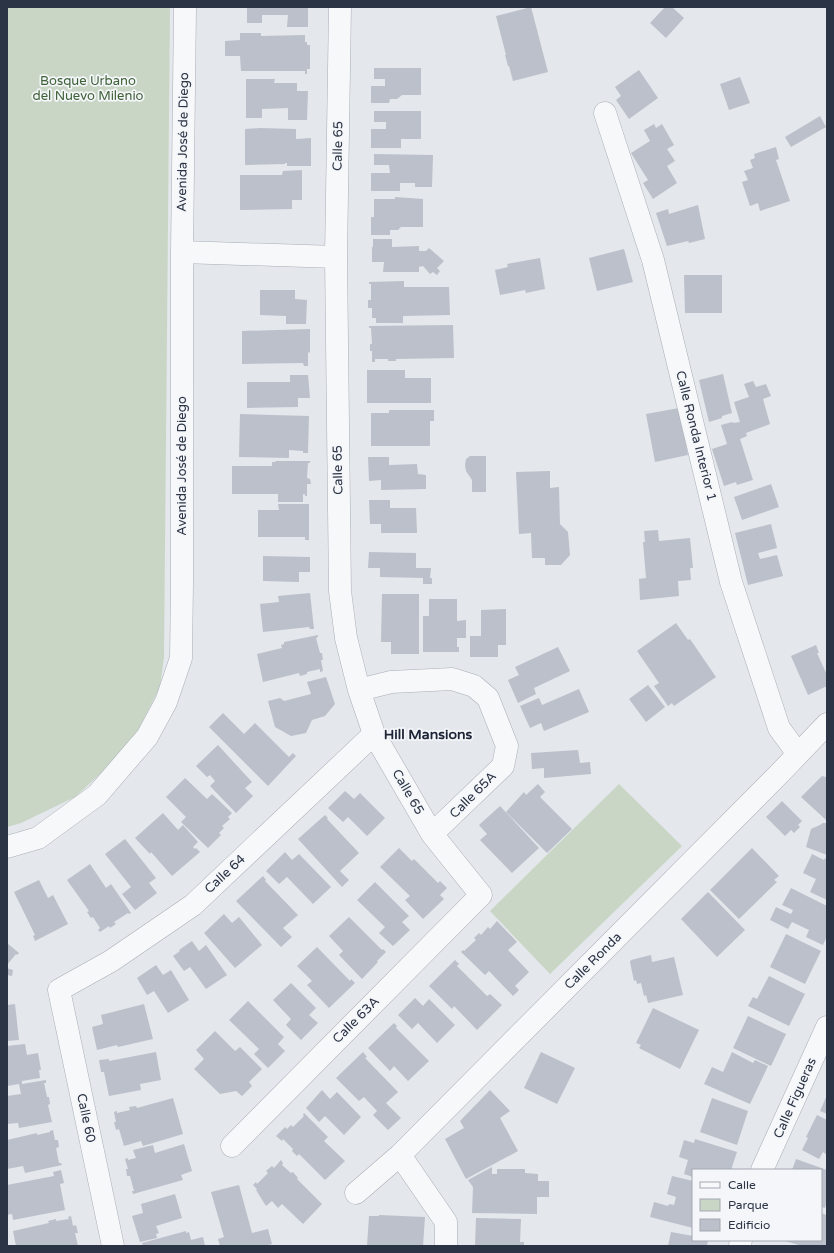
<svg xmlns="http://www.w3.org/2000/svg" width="834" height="1253" font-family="'Varela Round',sans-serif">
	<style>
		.green { fill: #c9d6c5 }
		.building { fill: #bbc0ca }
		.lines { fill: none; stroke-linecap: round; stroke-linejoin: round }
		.minor-casing { stroke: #a9aeb7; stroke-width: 23 }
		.minor { stroke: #f7f8fa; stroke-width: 22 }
		.labels { text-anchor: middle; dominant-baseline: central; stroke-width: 3.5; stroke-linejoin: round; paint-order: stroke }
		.park-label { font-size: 13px; fill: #3f6138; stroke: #f4f6f9 }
		.street-label { font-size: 13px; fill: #2b3445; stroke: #f4f6f9 }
		.neighbourhood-label { font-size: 14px; font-weight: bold; fill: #1d2536; stroke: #f4f6f9 }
	</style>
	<rect width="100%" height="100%" fill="#e4e7ec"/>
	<path class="green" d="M7,7H170L164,657L160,687L134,738L110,765L75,797L21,823L7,827Z
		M619,784L682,846L550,974L490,911Z"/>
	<path class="building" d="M247,7H308V27H287L288,15H262V23H247Z
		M531,7L548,72L513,81L509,66H508L505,55H506L496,16Z
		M665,7H672L684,18L666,38L650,23Z
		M240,33H261V36L305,35V42H307V45H310V69H307V74H305V71H241L240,56H225V41L240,40Z
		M374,68H421V95H402L397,99H390L389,103H371V86H385V79H374Z
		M639,70L658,98L629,119L616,100L621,96L615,87Z
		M740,77L750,103L729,110L720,84Z
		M246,79H275L274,83H297V91H308L307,120H288V108L262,109V118H246Z
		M374,111H421V139H401V148H371V129H386V122H374Z
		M820,116L826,127L791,147L785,137Z
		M654,124L656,128L662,124L674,145L667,149L675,161L667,166L677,183L653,199L643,183L648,180L631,153L650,141L644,130Z
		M260,128L296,129V139L311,138V166H287V163H285V164L245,165V129Z
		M776,147L779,159L776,160L790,201L760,211L758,203L750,206L742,182L748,180L744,171L753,168L750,160L755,158L754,154Z
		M374,154L433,155L432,187H415V183H400V191H371V173H390L389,165H374Z
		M302,170V200H292V209L240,210V175H282L283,171Z
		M395,197L423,199V227H401L398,230H390V235H371V217H374V199H395Z
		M698,205L705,239L689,243L688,241L667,246L656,213L668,209L669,214Z
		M373,239H392V247L419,246V251H426L429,248L444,261L437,268L440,271L437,275L433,272L430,274L423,266L419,267V272H383L384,262H372V247H373Z
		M624,249L633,282L597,291L589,258Z
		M540,258L545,289L526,293L525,290L500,295L495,270L508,267L507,264Z
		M684,275H722V313H685Z
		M404,281V287H449L450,315L403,316V323H376V318H372V308H368V300H371V284H369V282Z
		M260,290H295V299L307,300L306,324H286V316L260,315Z
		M453,325L454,358L396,359V361H388V359H375V362H372V351H370V344H372L371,328H369V326Z
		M310,329V353L308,352V366H304L303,363L242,364V331Z
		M367,370H405V378H431V403H367Z
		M723,374L732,413L722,416V418L709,422L699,380Z
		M290,375H308L310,398H298V407L247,408V382H290Z
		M753,381L756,387L766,384L771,396L763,399L770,424L746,433L747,436L740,439L753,480L737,485L736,482L724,486L712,449L727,444L721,425L732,422L733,423L740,422L734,402L749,397L744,384Z
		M679,408L688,455L655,462L646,414Z
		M389,410H434V421H430V446H371V413H389Z
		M240,414L309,416L308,453H303V451L289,450V458L239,457Z
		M470,456H486V492H472V480L466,471L465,465L466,459Z
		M368,457H389V465L417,464L418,474L426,475V489L381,490V480L369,481Z
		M276,461H310V463H308L307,478L310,479L311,484H307V496H305V494H303V502H278V494H232V466H272V462H275Z
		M550,471V488L559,487L560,524L568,532L570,555L561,565H545V558H532L531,533L519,534L516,472Z
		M771,484L779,507L742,520L734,497Z
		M369,500H390V508H416L417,533H381V524H370Z
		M278,504H309V540H305V537H258V510H279Z
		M771,524L777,548L758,553L760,559L777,555L783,576L748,585L735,533Z
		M658,530L659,541L690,538L693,568H690L691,580L678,581L679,596L640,600L639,579L646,578L643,542H645L644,531Z
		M369,552L416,553V568H431L430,578H432V584H423V578L380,577V568H368Z
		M263,556L310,557V572H299V582L263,581Z
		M310,593L314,629H310L309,627L263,632L260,604L279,602L278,596Z
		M382,594H419V654H391V642H381Z
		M429,599H457V621L466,620V638H457V647H459V652H423V616H429Z
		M506,609V645H498V657H470V636H481V610Z
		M676,623L688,640L690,639L716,677L674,706L672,703L668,706L654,686L659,683L637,651Z
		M318,635V637L316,638L320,653H322L323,660H321L323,671L320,672V669L307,672V674L300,676L299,673L263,682L257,654L282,648L281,645L284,644V642Z
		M816,645L819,653H817L827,675V686L808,695L791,656Z
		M558,647L570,671L534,688L536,694L518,703L508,680L519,675L515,667Z
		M326,677L335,704L325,716L312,720L306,733L291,736L275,727L268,701L280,698L284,701L311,694L307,682Z
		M648,685L665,707L646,722L629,699Z
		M579,689L589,712L544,731L541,723L530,728L520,706L539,698L542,705Z
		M223,713L244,734L255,723L289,757L293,753L296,756L268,786L209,727Z
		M218,745L252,782L245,788L253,796L236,813L210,786L215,781L210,775L207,777L196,766Z
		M578,750L580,763L590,762L591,774L544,778V768L532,769L531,753Z
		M822,776L826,777H827L826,820L801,797Z
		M185,778L207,799L212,794L232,813L228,817L230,819L222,826L224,828L219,833L221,835L208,848L181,822L186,817L166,797Z
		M538,784L545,792L540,797L572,829L547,853L506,812L524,792L526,795Z
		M345,791L354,799L360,793L385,818L367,836L348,817L343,822L328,808Z
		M782,801L802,821L798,825L800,827L794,833L791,830L785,836L766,817Z
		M500,806L539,848L512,873L480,840L487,834L479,825Z
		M163,813L178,830L183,825L198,842L193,847L195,849L196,848L200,852L172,876L151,852L150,854L135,838Z
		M325,815L328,818L327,819L359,853L340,871L349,880L342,887L298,839Z
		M822,823H827V855L806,847L811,829L822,824Z
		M125,839L156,878L149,883L157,893L135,910L122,894L131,887L105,854Z
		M399,848L412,861L414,859L438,883L440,881L447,888L440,895L444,899L423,919L405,900L410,896L380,867Z
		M752,848L779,876L774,880L777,882L739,919L710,890Z
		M285,852L292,860L299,854L331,887L313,904L287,877L279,884L266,871Z
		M812,854L824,860L825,858L827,859V900L810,892L816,879L803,873Z
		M90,864L106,888L111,884L131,913L129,914L128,913L114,922L116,924L110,928L109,926L100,932L98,930L100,928L93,917L91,918L87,912L89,911L67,880Z
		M263,876L266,880L265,881L298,915L283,928L292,937L281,947L236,901Z
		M39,880L48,898L53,895L68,924L35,941L33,936L35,935L14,892Z
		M375,882L409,916L402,922L410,930L393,946L379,933L385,927L357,900Z
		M791,888L827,906V936L823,945L806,937L809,930L792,922L788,929L770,920L776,907L791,914L793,910L782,905Z
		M708,892L745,930L717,957L681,919Z
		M224,914L232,923L239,917L262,945L235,968L204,933Z
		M349,917L382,950L383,949L386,952L377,961L378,962L362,979L339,955L343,951L329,936Z
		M497,921L517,942L508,950L529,972L515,986L519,990L513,996L489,971L485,975L461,952L463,950L464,951L476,940L474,938L479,933L481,935L488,927L490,929Z
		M786,934L821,951L805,984L770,967Z
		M192,941L199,951L206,945L227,975L206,989L190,967L184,971L173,956L180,951L179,950Z
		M7,943L19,953L17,955L16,954L7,965Z
		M317,947L350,981L351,979L355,983L329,1008L307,985L312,981L297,966Z
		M651,955L652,962L674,957L683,995L648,1003L646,995L644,996L641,983L637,984L636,980L634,981L630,962L631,960Z
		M455,960L459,964L457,966L487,996L490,994L502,1005L477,1030L454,1006L452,1009L429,986Z
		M156,965L163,975L171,970L189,1000L168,1013L154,991L147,995L137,978Z
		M7,968L13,970L12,976L7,975Z
		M769,976L805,994L789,1026L748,1006L753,997L757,999Z
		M291,983L316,1008L309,1015L318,1023L301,1040L286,1025L291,1019L273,1000Z
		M415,998L423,1006L429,999L455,1025L437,1043L418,1023L412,1029L398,1015Z
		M248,1001L284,1037L278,1044L285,1051L268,1068L254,1054L259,1049L229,1020Z
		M15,1004L19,1040L7,1041V1005Z
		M144,1004L153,1039L118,1047L117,1045L97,1050L92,1027L103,1024L101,1015Z
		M653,1008L699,1030L680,1069L639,1048L641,1045L636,1043Z
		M748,1016L786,1034L771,1066L733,1048Z
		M394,1023L397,1026L396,1028L429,1061L408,1081L394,1066L390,1071L368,1048Z
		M215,1031L235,1051L240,1047L262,1069L249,1082L252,1086L242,1096L236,1091L220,1094L194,1069L204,1059L196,1050Z
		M25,1044L27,1055L38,1053L41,1070H39L40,1078L22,1081V1084L46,1080V1083H44L47,1097H49L50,1104L48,1105L52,1122L19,1128L18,1123L7,1124V1096L21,1094L19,1084L7,1086V1046Z
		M156,1052L161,1080L140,1084L141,1090L109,1096L104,1072H101L99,1060L109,1059V1061Z
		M363,1052L367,1057L365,1058L398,1092L386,1103L401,1118L388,1130L373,1115L377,1111L364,1097L359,1101L336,1078Z
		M541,1052L575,1068L557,1104L524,1088Z
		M732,1052L753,1063L755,1060L768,1066L750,1104L704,1084L712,1067L723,1072Z
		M322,1090L330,1099L337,1092L361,1117L344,1135L325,1116L319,1122L306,1108Z
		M490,1090L510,1111L500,1118L518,1151L466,1179L445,1139L464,1128L460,1121Z
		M827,1095V1114L820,1111Z
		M173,1098L183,1134L143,1146L141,1141L124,1146L119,1129L116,1130L114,1122H116L114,1112L117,1111V1113L130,1110L129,1107L136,1106L137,1108Z
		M712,1098L748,1111L737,1145L700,1132Z
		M304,1113L328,1137L324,1141L345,1161L325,1180L299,1154L297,1156L292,1151L293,1149L283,1139L282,1141L276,1136L285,1127L287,1129L291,1125L293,1127L304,1116L303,1115Z
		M817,1115L827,1120V1155L823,1152L819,1159L802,1150L808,1138L806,1137Z
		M53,1130L55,1140H58L59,1147L56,1148L59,1163H61L62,1165L25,1173L23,1166L7,1169V1140L37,1133V1135L50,1132V1131Z
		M695,1139L737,1152L731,1170H693V1177L684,1174L688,1160L679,1157L684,1140L694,1143Z
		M184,1144L192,1171L181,1175L183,1180L133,1194L132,1191H134L130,1176H127L126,1169H128L125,1159L128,1158V1160L136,1158L133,1150L153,1145L155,1153Z
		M796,1159L827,1170V1201L825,1208L821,1207V1170H792Z
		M281,1160L283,1163L282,1165L291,1173L293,1172L298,1178L297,1179L322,1204L303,1224L282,1204L278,1208L272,1201L266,1206L256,1190L257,1189L253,1185L256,1182L257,1184L268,1173L266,1171L272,1166L274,1168Z
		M492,1167V1174H497V1169H525V1173L538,1174V1181H549V1197H537V1214L472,1213L473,1187L468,1180Z
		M61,1170L64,1183L60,1184L65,1210L13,1220L12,1214L7,1215V1185L54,1176L53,1172Z
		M672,1176L693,1181V1228L650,1217L654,1202L668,1206L669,1204L674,1205L676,1197L667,1194Z
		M239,1185L252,1233L268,1229L272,1244L265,1246H220L218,1239L224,1237L211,1192Z
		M175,1194L182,1218L156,1226L159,1233L156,1234L157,1238L140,1242L132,1216L143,1213L141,1204Z
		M821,1213L827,1215V1246H802L782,1240H821Z
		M379,1215L425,1217L423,1246H367L369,1216H379Z
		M71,1216L73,1226L76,1225L78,1233H75L78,1246H16L13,1231L49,1223L48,1221L56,1219V1221L69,1219L68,1217Z
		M476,1218L521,1219L520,1242H524V1246H475Z
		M186,1231V1233L189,1232L191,1240L203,1237L205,1246H143L142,1243Z
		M671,1232L693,1236V1240H708L707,1246H668Z"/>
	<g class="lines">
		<g class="minor-casing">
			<path id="minor" d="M605,113L653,260L731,582L779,728L798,754
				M182,252L336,257
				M359,690L391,682L452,679L474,686L488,698L507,746L503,766L432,834
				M7,847L38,838L97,795L147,737L166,702L181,658L182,583V252L185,7
				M232,1146L481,895L432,834L374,734L359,690L346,638L340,591L336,257L340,7
				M400,1155L446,1222V1246
				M762,1170L827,1027
				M356,1193L400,1155L779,774L827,724
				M113,1246L59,990L111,961L193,905L374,734
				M740,1246L741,1240"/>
		</g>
		<use href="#minor" class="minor"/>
	</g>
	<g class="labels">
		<g class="park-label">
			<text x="88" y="81">Bosque Urbano<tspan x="88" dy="15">del Nuevo Milenio</tspan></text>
		</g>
		<g class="street-label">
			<text transform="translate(183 142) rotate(-89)">Avenida José de Diego</text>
			<text transform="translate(338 146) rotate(-89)">Calle 65</text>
			<text transform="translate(696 436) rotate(76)">Calle Ronda Interior 1</text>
			<text transform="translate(182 466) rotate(-90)">Avenida José de Diego</text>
			<text transform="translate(338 470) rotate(-91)">Calle 65</text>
			<text transform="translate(408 792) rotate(60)">Calle 65</text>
			<text transform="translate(473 795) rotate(-45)">Calle 65A</text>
			<text transform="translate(225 874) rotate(-43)">Calle 64</text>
			<text transform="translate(593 961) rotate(-45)">Calle Ronda</text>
			<text transform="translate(356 1020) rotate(-45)">Calle 63A</text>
			<text transform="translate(795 1098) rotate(-66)">Calle Figueras</text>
			<text transform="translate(86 1118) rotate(78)">Calle 60</text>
		</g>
		<g class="neighbourhood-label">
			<text x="428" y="734">Hill Mansions</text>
		</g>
	</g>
	<rect width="834" height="1253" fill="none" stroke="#2b3445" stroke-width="16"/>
	<rect x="692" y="1169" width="130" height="72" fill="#f4f6f9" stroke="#a4a8b1"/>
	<rect x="700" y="1182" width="20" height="6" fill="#f7f8fa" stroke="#a4a8b1"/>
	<text x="728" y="1189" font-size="12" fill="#2b3445">Calle</text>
	<rect x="700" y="1199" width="20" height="12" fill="#c9d6c5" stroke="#a4a8b1"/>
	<text x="728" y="1209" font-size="12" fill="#2b3445">Parque</text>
	<rect x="700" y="1219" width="20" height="12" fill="#bbc0ca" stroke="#a4a8b1"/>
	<text x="728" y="1229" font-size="12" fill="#2b3445">Edificio</text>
</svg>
